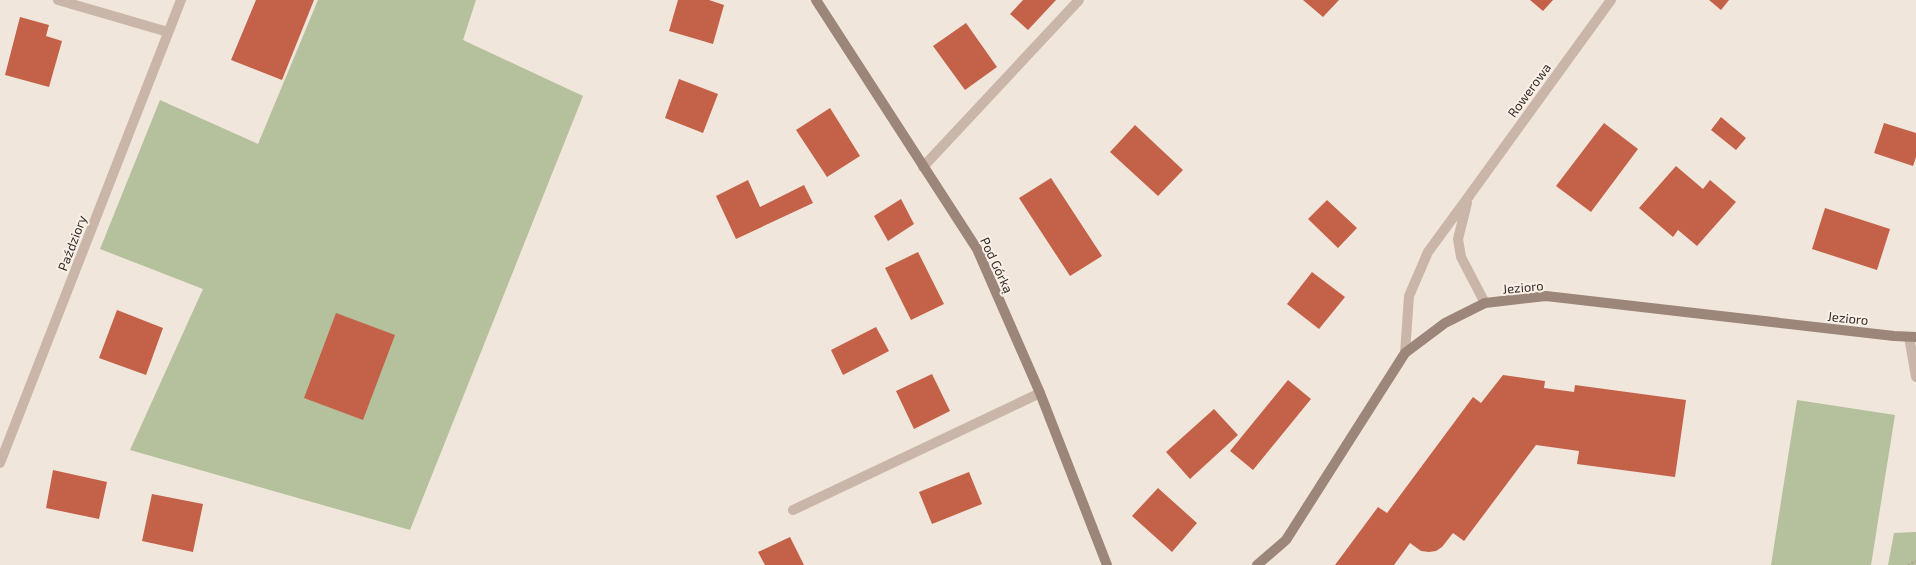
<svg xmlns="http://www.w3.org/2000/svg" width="1916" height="565" font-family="'Exo 2',sans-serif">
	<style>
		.green { fill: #b5c09c }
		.building { fill: #c36248 }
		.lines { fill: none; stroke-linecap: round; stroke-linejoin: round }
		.path { stroke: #b5a092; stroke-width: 2.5; stroke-dasharray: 2 2; stroke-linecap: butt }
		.lane { stroke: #c9b6a8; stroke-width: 10 }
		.street { stroke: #c9b6a8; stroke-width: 10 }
		.secondary { stroke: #9c8579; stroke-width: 10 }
		.labels { text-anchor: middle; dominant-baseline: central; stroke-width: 4; stroke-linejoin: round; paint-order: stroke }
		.street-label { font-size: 13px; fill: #362c28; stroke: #f9f0e8 }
	</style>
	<rect width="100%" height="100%" fill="#f1e6db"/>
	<path class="green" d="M318,0H476L463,40L583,96L410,530L130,450L203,289L100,249L160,100L258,144Z
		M1797,400L1895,415L1871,565H1771Z
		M1916,532V565H1888L1894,533Z"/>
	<path class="building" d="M256,0H314L282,80L231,60Z
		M678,0H709L724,5L713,44L669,31Z
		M1023,0H1056L1028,30L1010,14Z
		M1303,0H1339L1323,17Z
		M1530,0H1553L1543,11Z
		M1709,0H1729L1721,10Z
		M20,17L49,25L46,36L62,41L49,87L5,75Z
		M966,23L997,67L965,90L933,46Z
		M679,79L718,94L703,133L665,118Z
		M830,108L860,156L827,177L796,130Z
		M1721,117L1746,138L1736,150L1711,130Z
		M1604,123L1638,149L1591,212L1556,186Z
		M1884,123L1916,133V157L1913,166L1874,153Z
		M1135,125L1183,170L1158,196L1110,152Z
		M1676,166L1703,189L1710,180L1736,202L1697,246L1678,230L1673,237L1639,208Z
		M1051,178L1102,256L1070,276L1019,198Z
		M748,180L760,207L804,185L813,203L736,239L716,196Z
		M901,199L914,224L888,241L874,216Z
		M1327,200L1357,228L1338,248L1308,219Z
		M1825,208L1890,229L1877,270L1812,249Z
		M918,252L944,304L911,320L885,268Z
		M1312,272L1345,297L1319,329L1287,304Z
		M117,310L163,328L146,375L99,358Z
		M336,313L395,335L363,420L304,398Z
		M876,327L889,351L843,375L831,350Z
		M932,374L950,411L914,429L896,391Z
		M1503,375L1545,381L1544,388L1574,392L1575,385L1686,400L1675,477L1577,464L1579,451L1536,445L1464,541L1453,533L1442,547L1436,551L1429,552L1421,551L1410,543L1394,565H1335L1378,507L1387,513L1473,397L1481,403Z
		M1288,380L1311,399L1253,470L1230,451Z
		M1214,409L1238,435L1190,479L1166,452Z
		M53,470L107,482L99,519L46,508Z
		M969,472L982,504L932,524L919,492Z
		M1158,488L1197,523L1172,552L1132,516Z
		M152,494L203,504L193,552L142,541Z
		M790,537L804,565H765L758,552Z"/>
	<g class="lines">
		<path class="path" d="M1908,565L1916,561"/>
		<path class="lane" d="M923,167L1079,0
			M1467,203L1458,239L1461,257L1485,303
			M1405,353L1409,296L1428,252L1469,196
			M793,510L1040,393"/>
		<path class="street" d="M58,0L168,32
			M1469,196L1611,0
			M1909,337L1916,377
			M0,463L181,0"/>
		<path class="secondary" d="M816,0L977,249L1040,393L1107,565
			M1257,565L1286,540L1405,353L1445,323L1485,303L1546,296L1894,336L1916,337"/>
	</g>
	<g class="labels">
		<g class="street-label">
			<text transform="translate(1529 90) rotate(-54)">Rowerowa</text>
			<text transform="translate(72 243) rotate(-69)">Paździory</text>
			<text transform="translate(997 265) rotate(65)">Pod Górką</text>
			<text transform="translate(1523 287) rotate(-5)">Jezioro</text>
			<text transform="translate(1848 318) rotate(6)">Jezioro</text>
		</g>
	</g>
</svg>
